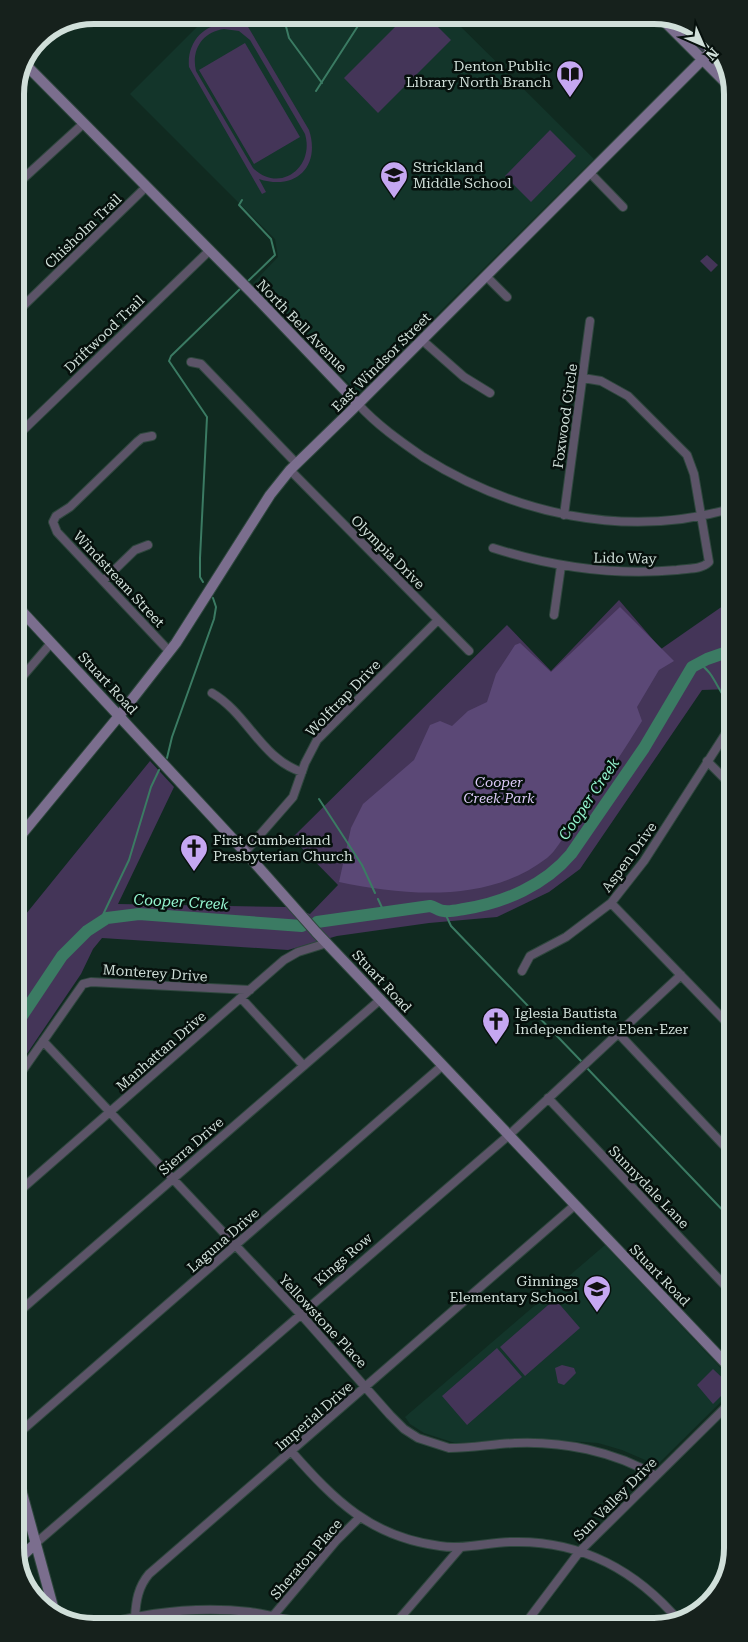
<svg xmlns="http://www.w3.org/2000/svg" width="748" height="1642" font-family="'Roboto Serif',serif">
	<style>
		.built { fill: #13352a }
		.green { fill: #443558; fill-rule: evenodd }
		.forest { fill: #5b4876 }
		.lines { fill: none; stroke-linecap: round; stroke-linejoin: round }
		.stream { stroke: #3b7b63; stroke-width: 2 }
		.river { stroke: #3b7b63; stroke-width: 12 }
		.street-casing { stroke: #2f473e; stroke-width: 10 }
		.secondary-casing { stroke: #2f473e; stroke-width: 12 }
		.street { stroke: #5c5468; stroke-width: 8 }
		.secondary { stroke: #7b6e8e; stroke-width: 10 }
		.labels { text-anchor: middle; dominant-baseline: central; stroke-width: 5; stroke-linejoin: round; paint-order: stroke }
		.poi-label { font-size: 14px; fill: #d0dfd9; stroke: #06100c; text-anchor: start }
		.street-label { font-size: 14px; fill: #d0dfd9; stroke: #06100c }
		.park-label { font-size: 14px; font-style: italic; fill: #ddcbf8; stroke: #06100c }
		.water-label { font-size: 15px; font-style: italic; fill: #94f4cf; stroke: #06100c }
		.rim { fill: none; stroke: #d0dfd9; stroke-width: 6 }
	</style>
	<rect width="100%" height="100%" fill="#102a20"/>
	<path class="built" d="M209,15H449L594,159L358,393L253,283L278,257L275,239L130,94Z
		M605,1245L733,1381V1390L657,1465L622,1450L598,1443L526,1438L455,1443L424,1433L410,1424L405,1417Z"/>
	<path class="green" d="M235,15H241L309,130C321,167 295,191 259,179L266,192L262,194L189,67C186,37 213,15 242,27ZM224,29L239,31L250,40L305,134C315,168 279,194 253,168L196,71C191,50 202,32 224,29Z
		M407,15H426L451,40L378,113L344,78Z
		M667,18L702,31L729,68V80Z
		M245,43L300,137L254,164L199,70Z
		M550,130L576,156L531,202L505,176Z
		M707,255L718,265L711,272L700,261Z
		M619,600L661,649L730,601L731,689L702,690L580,869L549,892L497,917L429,923L337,936L288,950L102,938L93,949L81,974L18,1067L17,925L150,761L174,787L118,904L288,907L310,914L338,885L292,838L507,625L551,671Z
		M555,1299L580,1328L525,1376L500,1347Z
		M497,1348L522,1377L467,1425L442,1396Z
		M562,1365L574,1368L576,1373L564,1385L558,1383L555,1368Z
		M713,1369L731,1386L713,1404L697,1385Z"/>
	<path class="forest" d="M620,607L674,661L659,670L637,707L642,721C619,758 596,793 570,828C563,837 556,851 547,858C489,903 407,896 339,882L351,828L363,804L414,760L430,725L440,721L452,726L468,711L487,702L496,674L515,645L520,643L551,672Z"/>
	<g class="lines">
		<path class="stream" d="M283,15L289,38L322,83
			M316,91L365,15
			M242,200L239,205L271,239L275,255L246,283
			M203,582L200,577V558L207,417L169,361L171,356L241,288
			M698,663C715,672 717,692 731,705
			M167,758L172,737L214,619L216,607L213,598
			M319,799L362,865L375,893
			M378,899L384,912
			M444,911L451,926L582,1062
			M100,921L129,860L151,787L159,770
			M585,1066L732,1220"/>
		<path class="river" d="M317,922L430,906C435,907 439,911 444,911C450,912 458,910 464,909C504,903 545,885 571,854L644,748L692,667L707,659L730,651
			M18,1022L62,956L87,931L107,918L139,914L302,926"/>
		<g class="street-casing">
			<path id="street" d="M590,173L623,207
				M15,186L83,124
				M486,276L507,297
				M16,313L146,187
				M422,340L464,377L490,393
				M191,362L201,364L296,463
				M358,404C377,425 400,441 423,457C514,514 625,539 730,509
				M152,436L142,438L137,442L70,507L56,516L53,522L57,532L169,651
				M16,437L210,250
				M290,470L469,651
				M564,515L590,321
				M493,548C553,567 613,576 677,570C688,568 701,570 709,562L694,474L687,455L628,396L601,381L583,378
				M103,581L135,550L148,545
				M554,615L561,566
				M17,683L51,643
				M212,693C248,714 261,759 302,772
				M707,761L731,785
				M245,852L293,797L305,763L317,740L438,620
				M611,903L731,1027
				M522,971L530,956L566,937L611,903L644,861L728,730
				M241,998L303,1065
				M618,1033L732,1154
				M43,1041L305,1319L390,1415L404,1429L418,1438L449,1448C471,1448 493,1444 515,1443C562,1441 614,1451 656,1476
				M18,1077L83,984L91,982L250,990
				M548,1098L732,1293
				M18,1192L284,960L298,952L327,943
				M19,1312L381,999
				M19,1433L443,1065
				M291,1451C335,1501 371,1537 440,1546C464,1550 489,1542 512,1542C581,1540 637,1571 680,1622
				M36,1543L509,1135L681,975
				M273,1616L336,1541L359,1518
				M135,1617C136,1601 138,1587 149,1574L575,1205
				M525,1624L580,1551L733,1400
				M394,1625L461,1547
				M93,1627C143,1613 199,1606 250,1612C272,1615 293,1621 314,1625"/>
		</g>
		<g class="secondary-casing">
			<path id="secondary" d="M658,15L729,86
				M26,65L252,293L358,404
				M17,606L245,852L316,932L732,1370
				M17,840L119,716L176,643L270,495L290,470L358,404L714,48
				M19,1482L55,1614
				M19,1559L36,1543
				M698,1609L721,1586"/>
		</g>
		<use href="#street" class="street"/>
		<use href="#secondary" class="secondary"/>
	</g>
	<defs>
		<g id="library-pin" transform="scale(1.4375)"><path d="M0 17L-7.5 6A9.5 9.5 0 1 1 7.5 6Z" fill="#c5a7f1" stroke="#06100c"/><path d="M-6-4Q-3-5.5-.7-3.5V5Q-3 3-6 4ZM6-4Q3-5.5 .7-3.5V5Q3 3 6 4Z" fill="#111"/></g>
		<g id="school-pin" transform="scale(1.4375)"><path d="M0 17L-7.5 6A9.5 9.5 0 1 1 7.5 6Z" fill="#c5a7f1" stroke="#06100c"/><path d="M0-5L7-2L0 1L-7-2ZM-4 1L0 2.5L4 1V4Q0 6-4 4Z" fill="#111"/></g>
		<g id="church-pin" transform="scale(1.4375)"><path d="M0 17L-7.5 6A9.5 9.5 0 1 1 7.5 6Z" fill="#c5a7f1" stroke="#06100c"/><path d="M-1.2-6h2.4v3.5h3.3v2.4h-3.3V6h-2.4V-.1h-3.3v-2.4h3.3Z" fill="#111"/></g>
	</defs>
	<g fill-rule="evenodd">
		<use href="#library-pin" x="570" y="74"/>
		<use href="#school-pin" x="394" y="175"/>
		<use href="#church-pin" x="194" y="848"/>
		<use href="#church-pin" x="496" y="1021"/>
		<use href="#school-pin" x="597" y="1289"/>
	</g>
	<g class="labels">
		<g class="poi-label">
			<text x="551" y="66" text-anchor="end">Denton Public<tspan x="551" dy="16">Library North Branch</tspan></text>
			<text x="413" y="167">Strickland<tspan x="413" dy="16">Middle School</tspan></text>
			<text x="213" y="840">First Cumberland<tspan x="213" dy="16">Presbyterian Church</tspan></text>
			<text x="515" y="1013">Iglesia Bautista<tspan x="515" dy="16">Independiente Eben-Ezer</tspan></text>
			<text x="578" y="1281" text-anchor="end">Ginnings<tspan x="578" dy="16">Elementary School</tspan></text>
		</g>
		<g class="street-label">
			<text transform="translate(83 231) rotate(-44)">Chisholm Trail</text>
			<text transform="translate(302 326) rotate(46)">North Bell Avenue</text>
			<text transform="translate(104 334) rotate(-44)">Driftwood Trail</text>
			<text transform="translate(381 362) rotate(-45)">East Windsor Street</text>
			<text transform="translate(565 416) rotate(-82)">Foxwood Circle</text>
			<text transform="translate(388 552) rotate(45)">Olympia Drive</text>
			<text transform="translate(625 558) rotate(1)">Lido Way</text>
			<text transform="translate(119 579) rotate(47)">Windstream Street</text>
			<text transform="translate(108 683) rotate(47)">Stuart Road</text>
			<text transform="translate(343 698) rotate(-46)">Wolftrap Drive</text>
			<text transform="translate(629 857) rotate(-54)">Aspen Drive</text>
			<text transform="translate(155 973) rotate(4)">Monterey Drive</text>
			<text transform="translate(382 981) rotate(47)">Stuart Road</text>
			<text transform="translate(161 1051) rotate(-41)">Manhattan Drive</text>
			<text transform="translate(191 1146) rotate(-41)">Sierra Drive</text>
			<text transform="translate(649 1187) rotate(46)">Sunnydale Lane</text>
			<text transform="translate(223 1240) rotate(-41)">Laguna Drive</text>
			<text transform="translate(343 1259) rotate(-41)">Kings Row</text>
			<text transform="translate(660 1275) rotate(46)">Stuart Road</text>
			<text transform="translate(323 1321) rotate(47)">Yellowstone Place</text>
			<text transform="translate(314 1416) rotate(-41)">Imperial Drive</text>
			<text transform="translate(615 1499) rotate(-45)">Sun Valley Drive</text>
			<text transform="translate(306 1559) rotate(-49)">Sheraton Place</text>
		</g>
		<g class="park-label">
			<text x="499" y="782">Cooper<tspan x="499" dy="16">Creek Park</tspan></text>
		</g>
		<g class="water-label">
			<text transform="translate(589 799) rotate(-56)">Cooper Creek</text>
			<text transform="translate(181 902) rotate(3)">Cooper Creek</text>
		</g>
	</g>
	<path d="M0 0H748V1642H0ZM94 24H654A70 70 0 0 1 724 94V1548A70 70 0 0 1 654 1618H94A70 70 0 0 1 24 1548V94A70 70 0 0 1 94 24Z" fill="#16211c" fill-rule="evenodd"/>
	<path class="rim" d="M94 24H654A70 70 0 0 1 724 94V1548A70 70 0 0 1 654 1618H94A70 70 0 0 1 24 1548V94A70 70 0 0 1 94 24Z"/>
	<g transform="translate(703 45) rotate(135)" stroke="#06100c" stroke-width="4" paint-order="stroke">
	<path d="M0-4L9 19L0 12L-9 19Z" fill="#d0dfd9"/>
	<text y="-8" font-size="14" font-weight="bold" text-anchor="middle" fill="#d0dfd9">N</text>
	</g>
</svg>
